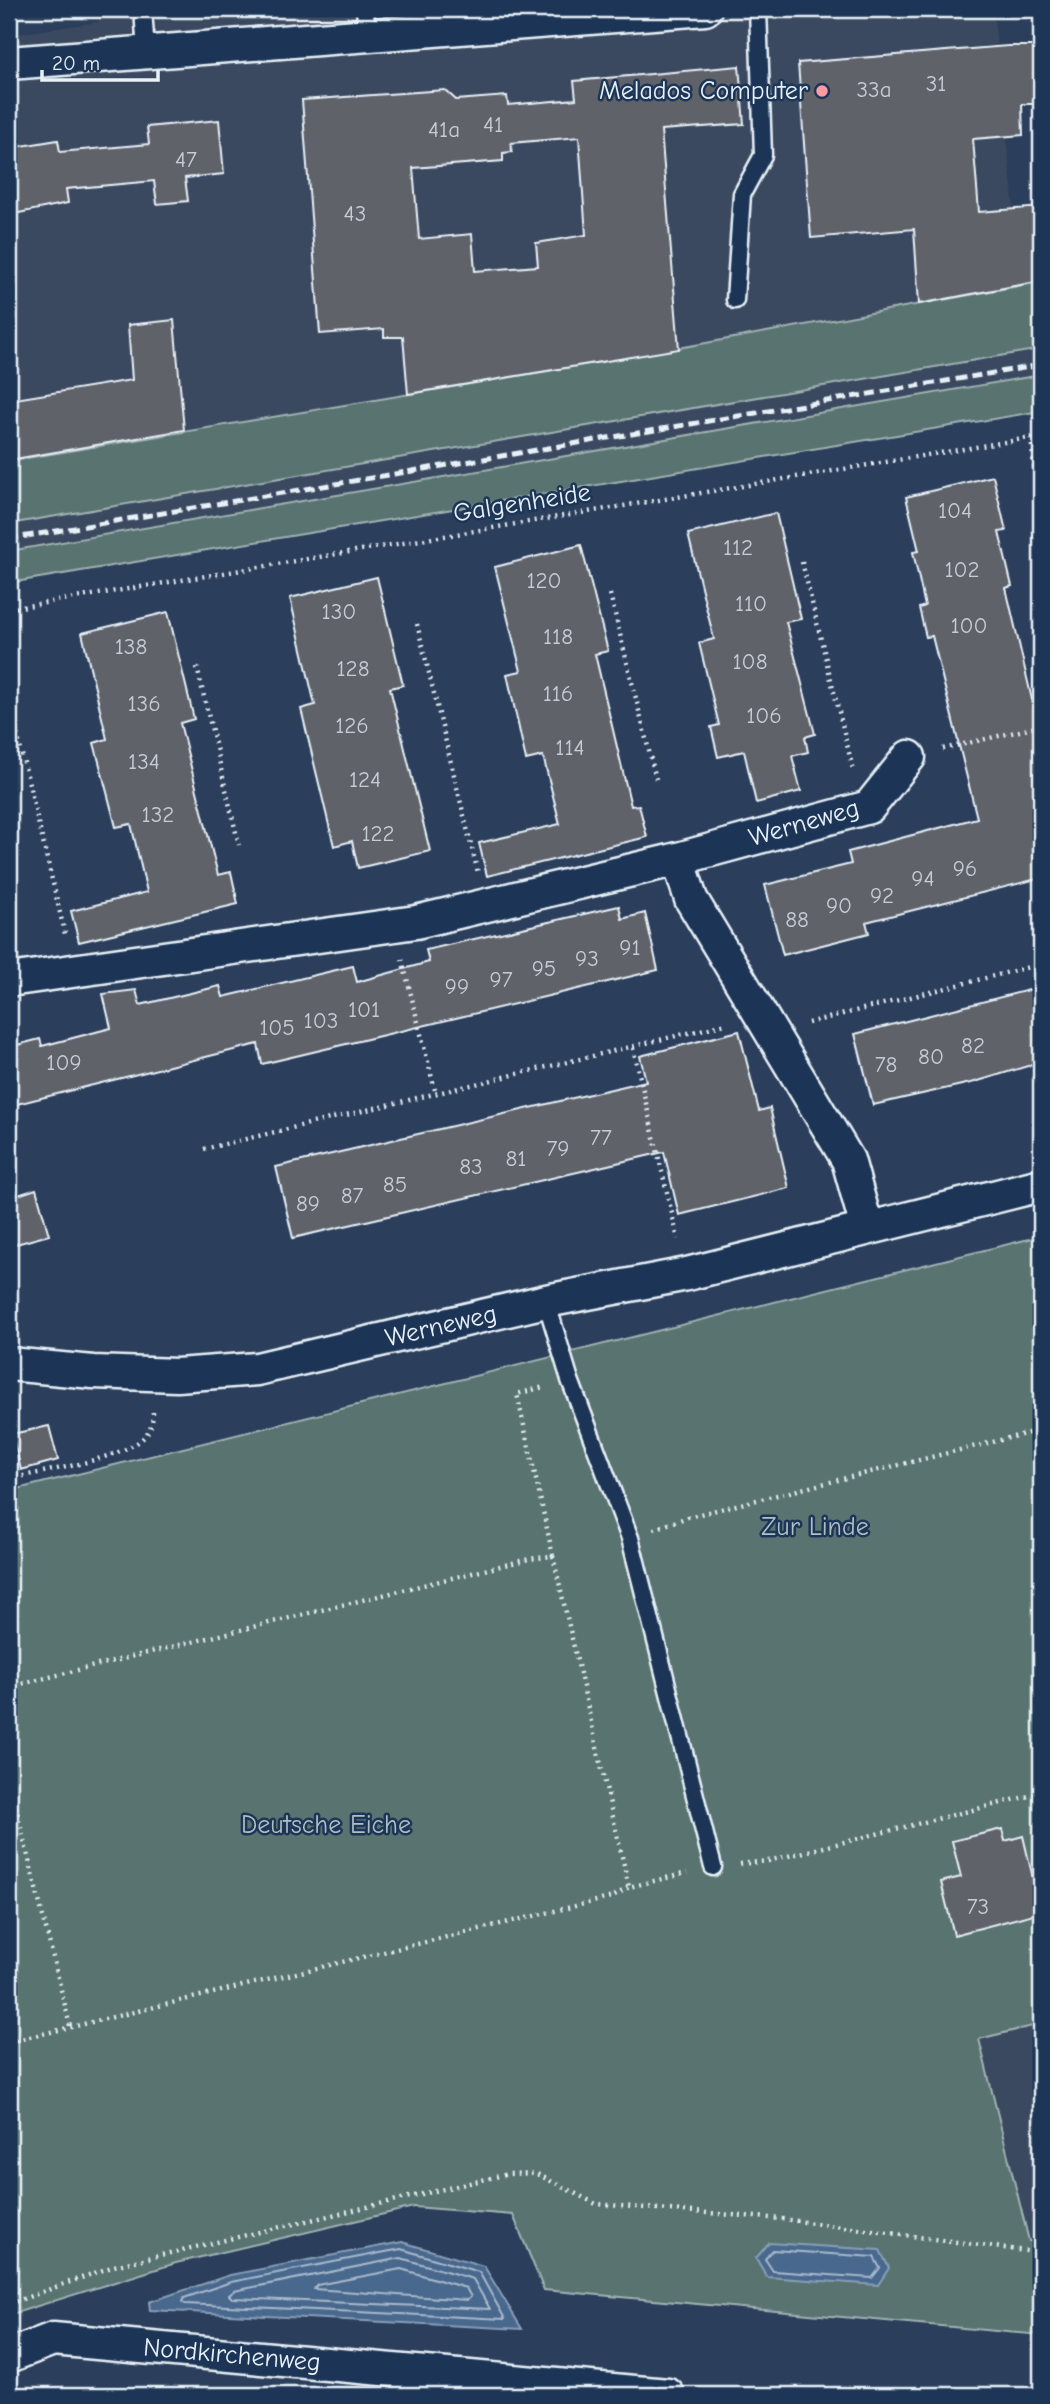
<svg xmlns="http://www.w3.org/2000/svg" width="1050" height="2404" font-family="'Comic Neue',sans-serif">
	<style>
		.built { fill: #3b4960 }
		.green { fill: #597370; stroke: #a0b2b4; stroke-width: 2 }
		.water { fill: #48678d; stroke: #889eb8; stroke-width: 2 }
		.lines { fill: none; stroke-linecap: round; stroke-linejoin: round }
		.shore { stroke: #a8bacd; stroke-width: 2 }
		.building { fill: #61626b; stroke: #e8f1f8; stroke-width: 2; fill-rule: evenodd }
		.service-casing { stroke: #e8f1f8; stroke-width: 21 }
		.minor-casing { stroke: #e8f1f8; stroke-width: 37 }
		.path { stroke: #e8f1f8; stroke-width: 4.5; stroke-dasharray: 2 5; stroke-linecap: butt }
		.service { stroke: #1d3557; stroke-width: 16 }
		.minor { stroke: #1d3557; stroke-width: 32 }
		.rail { stroke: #e8f1f8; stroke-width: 5; stroke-dasharray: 10 5; stroke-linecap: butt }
		.poi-dot { fill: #ff9aa2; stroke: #1d3557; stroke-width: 2.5 }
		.labels { text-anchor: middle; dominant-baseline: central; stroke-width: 5; stroke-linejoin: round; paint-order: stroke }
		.number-label { font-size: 23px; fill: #c6cdd5 }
		.poi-label { font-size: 26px; fill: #e8f1f8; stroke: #1d3557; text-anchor: end }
		.street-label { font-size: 26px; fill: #e8f1f8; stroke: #1d3557 }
		.park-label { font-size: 26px; fill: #afbfc2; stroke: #1d3557 }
	</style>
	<rect width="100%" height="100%" fill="#2b3e5b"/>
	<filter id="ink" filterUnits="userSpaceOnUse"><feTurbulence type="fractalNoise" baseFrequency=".0143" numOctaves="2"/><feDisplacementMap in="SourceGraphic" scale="14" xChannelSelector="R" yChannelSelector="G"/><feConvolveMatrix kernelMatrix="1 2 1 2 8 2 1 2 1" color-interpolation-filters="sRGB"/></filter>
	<g filter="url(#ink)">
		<path class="built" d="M98,9H993L1022,286L596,363L9,461V35L99,22Z
			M1041,349V375L9,551V524Z
			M1041,2024V2242L1029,2241L979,2039Z"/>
		<path class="green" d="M1041,282V349L9,524V461L596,363Z
			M1041,375V411L9,583V551Z
			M1041,1236V2024L979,2039L1029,2241L1041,2242V2335L544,2290L513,2215L414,2207L176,2263L9,2315V1491Z"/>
		<path class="water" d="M402,2242L484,2266L522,2329L150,2310L149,2302L230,2275Z
			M769,2243L880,2250L889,2268L878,2285L767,2277L756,2258Z"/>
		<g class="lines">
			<path class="shore" d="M401,2249L479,2272L505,2319L185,2304L182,2302L184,2298L231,2282Z
				M773,2250L874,2257L880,2268L872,2278L773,2271L765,2259Z
				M401,2258L473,2279L490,2309L232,2298L229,2295L234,2291Z
				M401,2269L466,2288L471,2297L467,2300L314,2289L317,2285Z"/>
		</g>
		<path class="building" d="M1008,46H1041V104H1022L1023,135L973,139L979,212L1041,207V281L919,304L914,229L811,238L798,63Z
			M739,66L744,124L661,130L679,349L408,394L403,337H384V329L320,334L302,100L445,90L456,100L507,96L508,105L576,99L574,81ZM579,137L586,235L536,243L538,266L475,271L472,234L419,239L413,168L503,161V153L512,152L511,143Z
			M219,120L224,174L185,178L188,201L157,204L154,181L66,189L68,203L9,215V148L58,140L60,152L149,144L147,127Z
			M174,320L184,430L9,460V400L132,380L128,325Z
			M993,476L1006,531L999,532L1012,586L1006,588L1041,738V878L866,922L869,933L783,955L765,885L851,864L848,852L977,818L932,636L926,637L919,608L925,606L913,552L919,551L906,497Z
			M776,513L801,619L786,622L815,734L805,737L808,752L792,756L801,791L756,803L744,751L718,757L711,727L719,725L699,643L714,639L688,534Z
			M581,545L608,651L595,654L631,806L639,805L647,837L487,876L479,843L560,824L543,756L526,760L507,674L521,671L495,567Z
			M377,577L403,685L390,688L430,851L358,868L352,841L334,846L301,709L315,705L290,598Z
			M168,612L194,719L180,723L218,875L231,872L238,904L79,942L71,911L147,892L131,824L116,827L102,773L94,743L107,739L82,633Z
			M619,906L622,919L645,913L658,970L262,1064L258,1044L9,1106V1047L40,1039L42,1046L111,1028L103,994L136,990L140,1005L220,986L223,997L353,966L357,982L429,962L426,950Z
			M1041,987V1062L975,1082L873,1105L855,1034Z
			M739,1031L759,1111L770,1108L789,1188L679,1215L664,1152L293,1238L276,1167L646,1081L640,1056Z
			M36,1189L49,1235L9,1246V1198Z
			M49,1426L58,1460L21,1470L12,1434Z
			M1002,1829L1005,1841L1023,1836L1041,1912L954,1935L941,1882L961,1877L952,1841Z"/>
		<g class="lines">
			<g class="service-casing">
				<path id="service" d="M143,9L146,52
					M365,9L367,35
					M735,300L742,194L763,155L758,9
					M546,1301L570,1380L630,1538L713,1867"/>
			</g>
			<g class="minor-casing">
				<path id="minor" d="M9,63L705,9
					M678,859L691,899L848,1160L867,1228
					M9,980L416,922L678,859L869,807L909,757
					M9,1364L93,1372L177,1375L257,1369L546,1301L687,1274L1041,1185
					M9,2356L53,2339L668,2395"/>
			</g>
			<path class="path" d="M1031,438L1041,529
				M802,562L853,769
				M610,594L656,779
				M9,609L1041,436
				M417,624L478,873
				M197,667L239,845
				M9,700L66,938
				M943,749L1041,726
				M402,959L436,1094
				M808,1023L1041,964
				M633,1048L678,1239
				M204,1149L726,1024
				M9,1479C40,1472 122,1459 143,1438C152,1429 153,1420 153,1408
				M654,1529L688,1517L1041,1430
				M553,1556L629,1887L687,1873
				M9,1687L529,1559L553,1556L517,1394L544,1387
				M9,1779L70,2026
				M740,1864L768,1861L1041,1793
				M9,2042L613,1897L629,1887
				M9,2304L114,2266L508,2174L535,2173L596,2204L782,2219L1041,2253"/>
			<use href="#service" class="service"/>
			<use href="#minor" class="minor"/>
			<path class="rail" d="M9,539L1041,365"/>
		</g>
	</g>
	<circle class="poi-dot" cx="822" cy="91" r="7"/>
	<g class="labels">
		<g class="number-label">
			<text x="936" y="83">31</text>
			<text x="874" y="89">33a</text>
			<text x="493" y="124">41</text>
			<text x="444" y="129">41a</text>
			<text x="186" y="159">47</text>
			<text x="355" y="213">43</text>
			<text x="955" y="510">104</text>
			<text x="738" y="547">112</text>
			<text x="962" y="569">102</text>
			<text x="544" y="580">120</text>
			<text x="751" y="603">110</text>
			<text x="339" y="611">130</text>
			<text x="969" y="625">100</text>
			<text x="558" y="636">118</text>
			<text x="131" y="646">138</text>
			<text x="750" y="661">108</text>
			<text x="353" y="668">128</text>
			<text x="558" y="693">116</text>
			<text x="144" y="703">136</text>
			<text x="764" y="715">106</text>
			<text x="352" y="725">126</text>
			<text x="570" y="747">114</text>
			<text x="144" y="761">134</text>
			<text x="365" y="779">124</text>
			<text x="158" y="814">132</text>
			<text x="378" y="833">122</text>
			<text x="965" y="868">96</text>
			<text x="923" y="878">94</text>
			<text x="882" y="895">92</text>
			<text x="839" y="905">90</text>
			<text x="797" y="919">88</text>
			<text x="630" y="947">91</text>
			<text x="587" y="958">93</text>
			<text x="544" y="968">95</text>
			<text x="501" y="979">97</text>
			<text x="457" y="986">99</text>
			<text x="364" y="1009">101</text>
			<text x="321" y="1020">103</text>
			<text x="277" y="1027">105</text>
			<text x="973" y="1045">82</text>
			<text x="931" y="1056">80</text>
			<text x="64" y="1062">109</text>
			<text x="886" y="1064">78</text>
			<text x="601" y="1137">77</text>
			<text x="558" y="1148">79</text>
			<text x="516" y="1158">81</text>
			<text x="471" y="1166">83</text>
			<text x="395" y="1184">85</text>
			<text x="352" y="1195">87</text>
			<text x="308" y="1203">89</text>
			<text x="978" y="1906">73</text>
		</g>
		<g class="poi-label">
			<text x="808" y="91">Melados Computer</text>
		</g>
		<g class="street-label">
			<text transform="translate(522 503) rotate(-9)">Galgenheide</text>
			<text transform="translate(804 823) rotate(-16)">Werneweg</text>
			<text transform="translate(441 1326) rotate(-13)">Werneweg</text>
			<text transform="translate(232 2355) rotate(5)">Nordkirchenweg</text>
		</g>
		<g class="park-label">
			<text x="815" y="1527">Zur Linde</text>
			<text x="326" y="1825">Deutsche Eiche</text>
		</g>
	</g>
	<rect width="1050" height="2404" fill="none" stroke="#1d3557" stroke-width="35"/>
	<rect x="18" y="18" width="1015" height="2369" fill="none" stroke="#e8f1f8" stroke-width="2.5" filter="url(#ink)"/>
	<path d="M42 70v10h116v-10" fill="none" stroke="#e8f1f8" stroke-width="3.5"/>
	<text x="52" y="70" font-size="21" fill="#e8f1f8" stroke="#1d3557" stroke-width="5" paint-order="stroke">20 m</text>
</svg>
